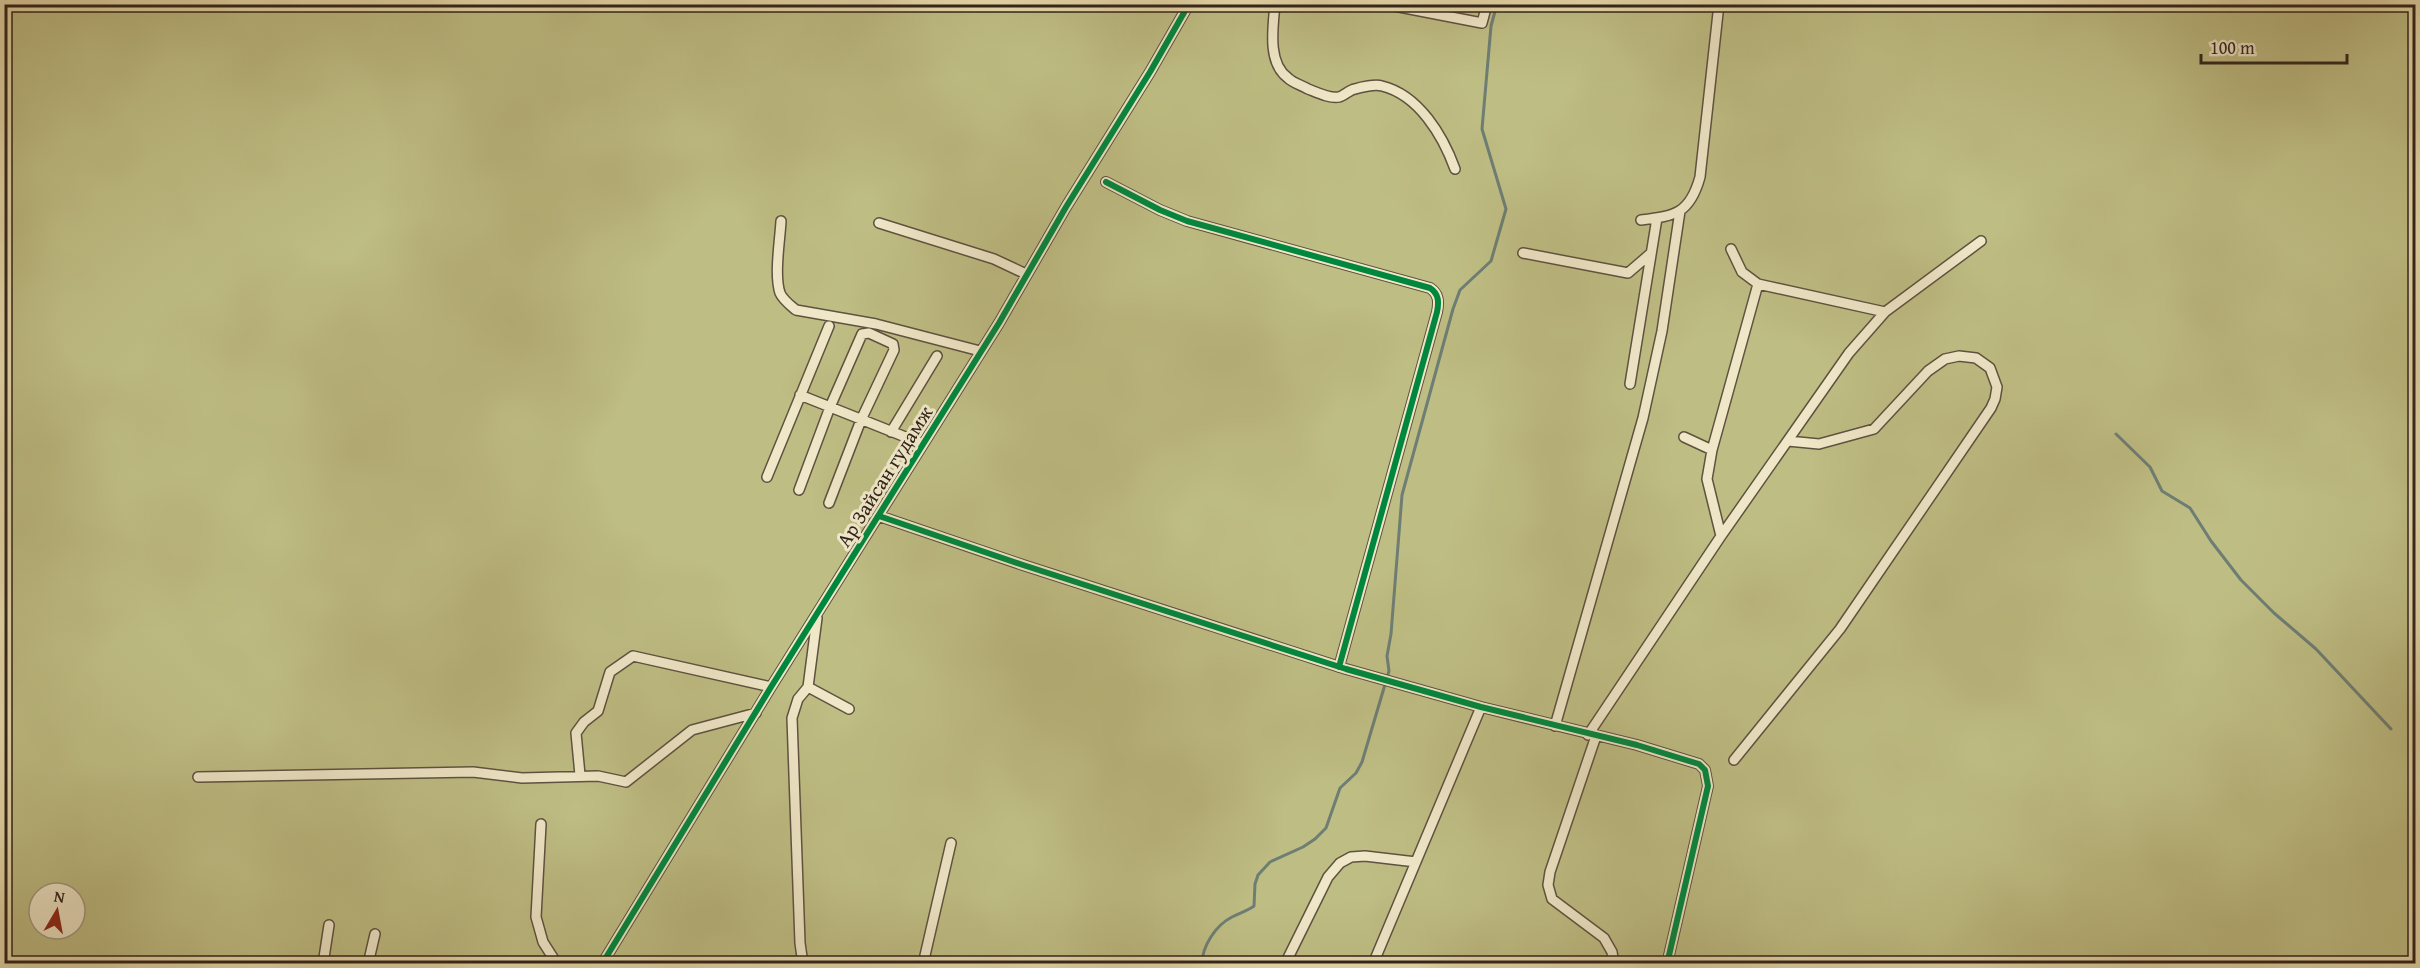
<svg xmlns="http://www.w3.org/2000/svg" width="2420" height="968" font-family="'Gentium Book Plus',serif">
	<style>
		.green { fill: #bebd83; stroke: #787050; stroke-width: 1.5; fill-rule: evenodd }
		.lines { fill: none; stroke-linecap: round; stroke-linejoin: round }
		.stream { stroke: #6e7e74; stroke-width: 3 }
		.minor-casing { stroke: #5e5240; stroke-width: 12 }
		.minor { stroke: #efe7c8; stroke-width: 9 }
		.cycleway-casing { stroke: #efe7c8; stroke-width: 10 }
		.cycleway { stroke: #00873e; stroke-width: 6 }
		.labels { text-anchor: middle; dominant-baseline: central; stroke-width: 6; stroke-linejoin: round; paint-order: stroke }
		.street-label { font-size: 20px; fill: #31241d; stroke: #efe7c8 }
	</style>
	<rect width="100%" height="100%" fill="#e7daab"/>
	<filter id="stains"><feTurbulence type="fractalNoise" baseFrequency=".00333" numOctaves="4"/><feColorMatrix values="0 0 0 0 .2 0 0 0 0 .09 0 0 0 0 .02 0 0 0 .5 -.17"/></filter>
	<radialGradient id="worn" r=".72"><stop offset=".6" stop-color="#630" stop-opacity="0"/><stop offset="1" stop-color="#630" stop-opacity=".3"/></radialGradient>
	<path class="green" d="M4,5H2415V963H5ZM39,893H75V929H39Z"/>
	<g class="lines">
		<path class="stream" d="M2116,434L2150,467L2162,491L2190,508L2211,541L2241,580L2274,613L2316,649L2391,729
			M2412,735L2416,738
			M1202,964C1202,946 1216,925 1232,917C1240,913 1247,911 1254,906L1255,884L1258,875L1270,862L1303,847L1315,839L1326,828L1340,788L1356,773L1362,762L1389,671L1387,656L1391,634L1402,495L1453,309L1460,290L1491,261L1506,209L1482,129L1491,26L1497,4"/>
		<g class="minor-casing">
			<path id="minor" d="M1275,4C1273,27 1267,63 1288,78C1293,83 1301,85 1308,89C1316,92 1330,99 1339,97C1344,96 1349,90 1355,89C1361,87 1375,84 1382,86C1419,95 1443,136 1455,169
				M1384,4L1482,23L1487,4
				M1106,182L1160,210L1187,221L1430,288C1439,294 1439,302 1437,312L1339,667
				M1641,220C1676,216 1690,213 1700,177L1719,4
				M781,221C780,240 774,275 780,293C783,300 790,305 796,310L876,324L980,351
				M879,223L994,259L1026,274
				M1731,249L1742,272L1758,284
				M1523,253L1628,273L1650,254
				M1630,384L1657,218
				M800,395L923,444
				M891,432L937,356
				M1684,437L1712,450
				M767,477L829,326
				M799,490L830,407L862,334L869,333L893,344L894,350L861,420L829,503
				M879,516L1023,565L1346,669L1481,707L1637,745L1699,764L1705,770L1708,786L1667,964
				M1721,536L1707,479L1712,450L1758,284L1885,312
				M817,618L808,687L849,709
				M1555,726L1643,418L1662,331L1680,211
				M1588,735L1721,536L1849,353L1885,312L1981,241
				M1596,736L1550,872L1548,885L1552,899L1604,938L1612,952L1614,964
				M1734,760L1840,629L1991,408L1995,399L1997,387L1990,368L1976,358L1959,356L1945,359L1928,371L1874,429L1819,444L1788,441
				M580,775L576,733L584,722L598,711L610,672L633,656L771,687
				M198,777L473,772L522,778L598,776L626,782L692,730L756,713
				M541,824L536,917L543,942L557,964
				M323,964L329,925
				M368,964L375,934
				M602,964L771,687L999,323L1066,207L1150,72L1189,4
				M803,964L800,943L792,718L798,699L808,687
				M923,964L951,843
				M1285,964L1328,877L1340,863L1351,857L1365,856L1416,862
				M1373,964L1481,707"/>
		</g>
		<use href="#minor" class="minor"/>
		<g class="cycleway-casing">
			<path id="cycleway" d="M1106,182L1160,210L1187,221L1430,288C1439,294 1439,302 1437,312L1339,667
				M879,516L1023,565L1346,669L1481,707L1637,745L1699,764L1705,770L1708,786L1667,964
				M602,964L771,687L999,323L1066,207L1150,72L1189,4"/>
		</g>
		<use href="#cycleway" class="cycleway"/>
	</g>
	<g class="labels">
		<g class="street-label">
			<text transform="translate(884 476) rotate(-58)">Ар Зайсан гудамж</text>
		</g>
	</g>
	<rect width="2420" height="968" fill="none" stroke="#e7daab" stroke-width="24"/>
	<rect x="6" y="6" width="2408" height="956" fill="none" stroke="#31241d" stroke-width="3"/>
	<rect x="12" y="12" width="2396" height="944" fill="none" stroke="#31241d" stroke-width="1.5"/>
	<g transform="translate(57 911) rotate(10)"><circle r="28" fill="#efe7c8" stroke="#a39984" stroke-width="1.5"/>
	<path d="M0-4.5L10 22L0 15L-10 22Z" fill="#8f2418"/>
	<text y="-9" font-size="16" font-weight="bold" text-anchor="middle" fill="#31241d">N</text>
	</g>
	<path d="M2201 54v9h146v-9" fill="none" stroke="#31241d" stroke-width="3"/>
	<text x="2210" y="54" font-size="18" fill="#31241d" stroke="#efe7c8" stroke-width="4.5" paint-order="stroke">100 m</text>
	<rect width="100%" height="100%" filter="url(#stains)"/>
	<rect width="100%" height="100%" fill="url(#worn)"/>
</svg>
